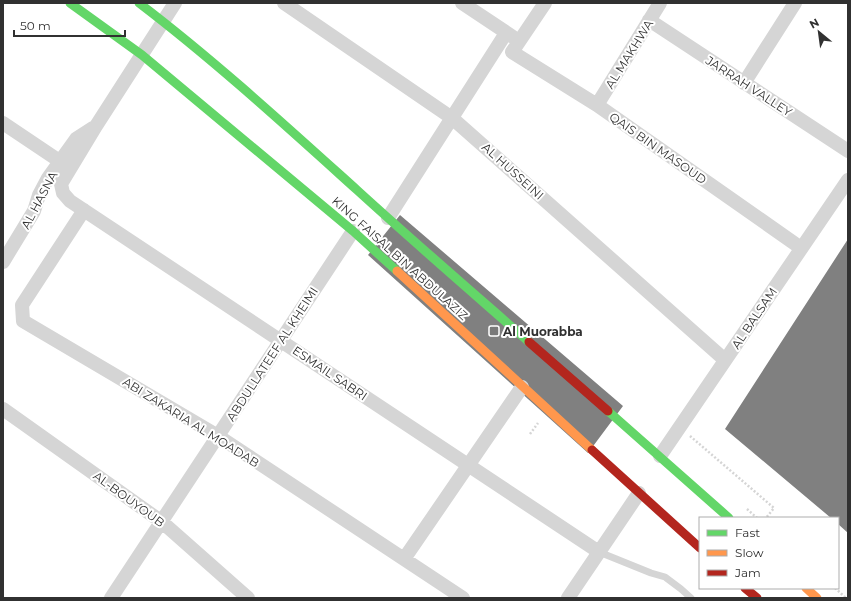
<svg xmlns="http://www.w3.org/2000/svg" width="851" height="601" font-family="Montserrat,sans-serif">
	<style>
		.building { fill: #808080 }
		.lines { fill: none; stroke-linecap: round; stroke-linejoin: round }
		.path { stroke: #d5d5d5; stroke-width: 2.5; stroke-dasharray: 2 2; stroke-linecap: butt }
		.lane { stroke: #d5d5d5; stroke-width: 7 }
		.street { stroke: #d5d5d5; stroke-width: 14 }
		.fast { stroke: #63d668; stroke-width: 9 }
		.slow { stroke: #ff974d; stroke-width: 9 }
		.jam { stroke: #b3261e; stroke-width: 9 }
		.poi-dot { fill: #797979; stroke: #fff; stroke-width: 1.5 }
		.labels { text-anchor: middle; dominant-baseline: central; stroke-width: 4; stroke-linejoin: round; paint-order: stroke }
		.street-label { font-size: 12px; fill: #313131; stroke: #fff }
		.poi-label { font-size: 12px; font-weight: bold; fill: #313131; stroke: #fff; text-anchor: start }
	</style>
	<rect width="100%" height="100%" fill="#fff"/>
	<path class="building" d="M400,215L623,406L588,453L368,255Z
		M848,239V533L838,524V518H831L725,429Z"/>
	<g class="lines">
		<path class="path" d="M530,434L538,423
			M690,436L774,508L766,518
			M747,509L757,518
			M835,588L846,598"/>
		<path class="lane" d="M599,552L651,573L665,577L681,589L691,598"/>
		<path class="street" d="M175,3L96,126L61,184L63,193L70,201L599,552
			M284,3L452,118L725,360
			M462,3L513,37
			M545,3L512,52L597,105L801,248
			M649,20L848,151
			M744,83L795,3
			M597,105L660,3
			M3,123L61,162
			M84,210L22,305L23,321L218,436L463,598
			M388,218L506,33
			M3,262L34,211L39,195L48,178L76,139L93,128
			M3,409L162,522L248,598
			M660,456L848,180
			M404,559L522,387
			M111,598L353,231
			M568,598L639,493"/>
		<path class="fast" d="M70,3L142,55L353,231L397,271
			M139,3C215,61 286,126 357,190C414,242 472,292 529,342
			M608,411L729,518"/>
		<path class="slow" d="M397,271L592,450
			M806,588L817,598"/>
		<path class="jam" d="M529,342L608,411
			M592,450L700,548
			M745,588L757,598"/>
	</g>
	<rect class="poi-dot" x="489" y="326" width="10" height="10" rx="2"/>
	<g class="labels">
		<g class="street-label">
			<text transform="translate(629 54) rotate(-58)">AL MAKHWA</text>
			<text transform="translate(749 86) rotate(33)">JARRAH VALLEY</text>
			<text transform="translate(658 148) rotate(35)">QAIS BIN MASOUD</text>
			<text transform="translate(513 171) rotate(42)">AL HUSSEINI</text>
			<text transform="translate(39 200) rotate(-62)">AL HASNA</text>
			<text transform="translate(400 258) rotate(42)">KING FAISAL BIN ABDULAZIZ</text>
			<text transform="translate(754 318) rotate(-56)">AL BALSAM</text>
			<text transform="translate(272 354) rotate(-57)">ABDULLATEEF AL KHEIMI</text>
			<text transform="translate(330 373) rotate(34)">ESMAIL SABRI</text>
			<text transform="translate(191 422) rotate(32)">ABI ZAKARIA AL MOADAB</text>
			<text transform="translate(129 499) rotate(36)">AL-BOUYOUB</text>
		</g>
		<g class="poi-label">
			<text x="503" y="331">Al Muorabba</text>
		</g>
	</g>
	<rect width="851" height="601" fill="none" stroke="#313131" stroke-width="8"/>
	<rect x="699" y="517" width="140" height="72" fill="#ffffff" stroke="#adadad"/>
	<rect x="707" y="530" width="20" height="6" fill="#63d668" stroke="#adadad"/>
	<text x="735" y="537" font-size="12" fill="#313131">Fast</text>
	<rect x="707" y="550" width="20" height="6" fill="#ff974d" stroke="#adadad"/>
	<text x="735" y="557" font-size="12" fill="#313131">Slow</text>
	<rect x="707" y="570" width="20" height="6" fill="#b3261e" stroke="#adadad"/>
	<text x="735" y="577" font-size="12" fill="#313131">Jam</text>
	<g transform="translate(819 32) rotate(331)" stroke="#ffffff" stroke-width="3" paint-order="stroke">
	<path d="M0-3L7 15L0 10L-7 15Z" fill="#313131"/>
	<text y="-6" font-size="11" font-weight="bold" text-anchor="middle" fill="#313131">N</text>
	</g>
	<path d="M14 30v6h111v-6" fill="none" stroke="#313131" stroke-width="2"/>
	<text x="20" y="30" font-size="12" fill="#313131" stroke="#ffffff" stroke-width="3" paint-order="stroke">50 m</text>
</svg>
